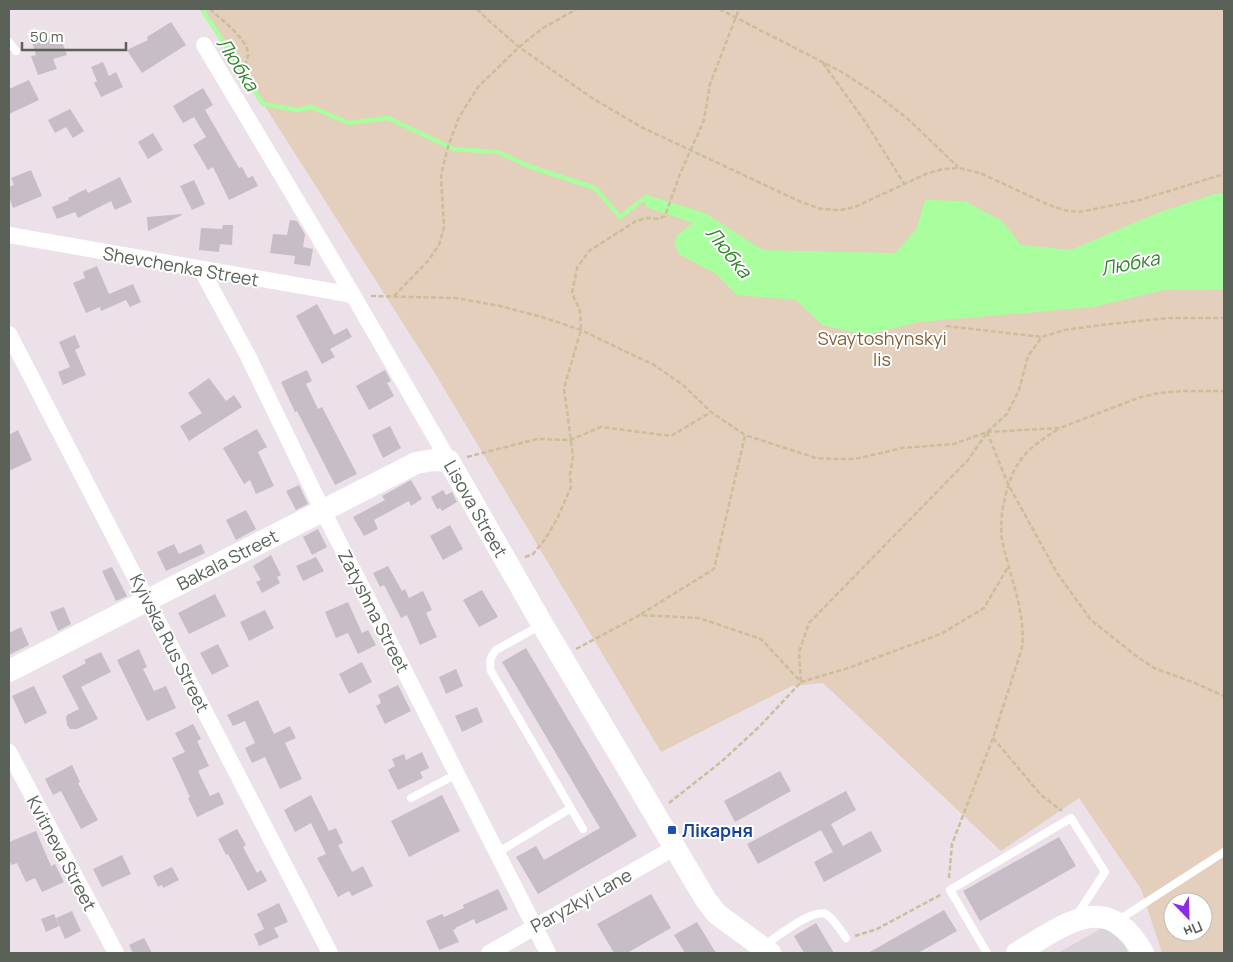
<svg xmlns="http://www.w3.org/2000/svg" width="1233" height="962" font-family="Manrope,sans-serif">
	<style>
		.industrial { fill: #dad3d9 }
		.green { fill: #e4cebc; fill-rule: evenodd }
		.water { fill: #a9fe9e }
		.lines { fill: none; stroke-linecap: round; stroke-linejoin: round }
		.stream { stroke: #a9fe9e; stroke-width: 4.5 }
		.building { fill: #c7bdc6 }
		.path { stroke: #ccbe9a; stroke-width: 2.5; stroke-dasharray: 5 2.5; stroke-linecap: butt }
		.lane { stroke: #fff; stroke-width: 8 }
		.street { stroke: #fff; stroke-width: 16 }
		.secondary { stroke: #fff; stroke-width: 22 }
		.transit-dot { fill: #1a4fb4; stroke: #fff; stroke-width: 2 }
		.labels { text-anchor: middle; dominant-baseline: central; stroke-width: 4; stroke-linejoin: round; paint-order: stroke }
		.street-label { font-size: 18px; fill: #596159; stroke: #fff }
		.park-label { font-size: 18px; fill: #855c35; stroke: #fff }
		.transit-label { font-size: 18px; font-weight: bold; fill: #164399; stroke: #fff; text-anchor: start }
		.water-label { font-size: 19px; font-style: italic; fill: #338330; stroke: #fff }
	</style>
	<rect width="100%" height="100%" fill="#ece0e9"/>
	<path class="industrial" d="M1104,927L1125,944L1128,953H1058Z"/>
	<path class="green" d="M203,9H1224V953H1162L1141,889L1079,798L1001,851L823,683L792,686L661,752L436,375ZM1173,902H1203V932H1173Z"/>
	<path class="water" d="M644,194L705,213L763,250L895,253L916,230L925,200L965,201L1002,221L1021,245L1071,250L1157,213L1214,194H1224V290H1164L1093,307L919,322L865,335L822,325L796,300L737,295L716,274L679,254L674,244L677,235L693,223L646,207Z"/>
	<g class="lines">
		<path class="stream" d="M202,9L263,104L298,110L311,107L349,123L388,118L454,149L498,152L531,167L595,188L620,217L643,199L651,202"/>
	</g>
	<path class="building" d="M171,22L186,45L142,73L127,50L148,40L147,37Z
		M59,34L67,55L53,59L57,69L38,75L31,56L36,55L32,43Z
		M103,62L109,76L116,72L123,87L101,97L94,83L97,81L91,67Z
		M29,80L39,100L9,114V89Z
		M203,88L213,105L205,110L239,168L242,167L248,178L253,176L258,186L229,200L213,167L208,170L193,145L206,137L194,117L183,123L173,106Z
		M70,109L84,131L73,138L66,127L55,133L48,120Z
		M153,133L163,150L148,159L138,142Z
		M31,170L42,196L13,208L9,197V187L14,185L11,178Z
		M120,177L132,202L115,210L111,201L78,218L75,212L57,219L52,207L69,200L68,198L86,189L88,193Z
		M194,180L205,204L192,210L180,186Z
		M182,214V215L148,231L147,217Z
		M290,220L297,221L305,234L303,247L313,249L310,266L294,264L295,256L270,253L273,234L287,235Z
		M223,225H233L232,245L220,244L219,252L199,250L201,228L222,229Z
		M97,266L109,294L133,284L141,302L130,307L126,300L101,311L100,307L86,313L73,283L85,278L83,272Z
		M317,304L334,335L347,328L352,337L330,349L335,357L322,364L296,316Z
		M75,335L80,347L75,350L86,375L63,385L58,372L70,367L59,342Z
		M307,370L312,381L306,384L318,409L322,407L357,474L335,485L297,411L295,412L281,382Z
		M385,370L391,381L387,383L394,396L369,410L356,386Z
		M209,378L226,401L234,395L242,407L189,441L180,426L202,413L188,393Z
		M390,426L401,448L383,458L372,435Z
		M257,429L267,447L258,452L274,486L256,494L250,480L244,484L223,448Z
		M18,430L32,460L9,471V435Z
		M411,480L422,499L411,506L409,501L374,520L378,529L364,536L353,517L385,500L382,496Z
		M299,485L308,504L296,510L286,491Z
		M443,490L446,495L452,492L457,502L442,511L440,508L437,509L431,497Z
		M246,510L256,529L236,540L226,520Z
		M450,525L463,549L443,560L430,536Z
		M318,529L327,547L312,555L303,537Z
		M174,544L179,554L201,544L205,553L166,571L157,552Z
		M271,555L281,575L277,577L280,583L262,593L256,582L261,580L253,566Z
		M316,557L324,571L303,581L296,566Z
		M388,566L402,591L405,589L409,598L423,591L432,610L426,613L437,637L420,645L407,615L401,618L384,585L380,587L373,573Z
		M112,567L127,596L116,601L102,571Z
		M482,590L498,617L479,627L463,600Z
		M215,594L226,616L189,634L178,613Z
		M348,602L362,633L368,630L376,645L358,654L348,633L336,638L325,612Z
		M64,607L71,624L58,631L50,612Z
		M265,610L274,628L249,641L240,622Z
		M21,627L29,645L9,655V633Z
		M218,644L229,666L212,675L200,653Z
		M526,648L637,836L538,894L516,857L536,846L544,860L600,828L502,662Z
		M139,649L147,667L143,669L154,691L166,686L176,708L147,721L117,660Z
		M101,652L111,672L81,687L98,719L77,729H70L67,725L66,718L67,715L79,709L62,676L86,663L84,660Z
		M362,662L372,682L349,694L339,674Z
		M456,669L463,686L446,694L439,677Z
		M398,685L411,711L385,724L376,706L381,703L378,695Z
		M34,686L47,713L25,724L12,696Z
		M258,700L274,734L290,726L296,738L285,743L302,779L280,789L265,757L252,763L245,748L255,743L245,721L233,726L227,715Z
		M477,707L483,722L462,732L455,716Z
		M193,724L201,739L197,741L209,766L198,771L210,796L219,792L224,804L197,817L188,798L190,797L172,758L185,752L175,733Z
		M422,752L429,768L420,772L423,778L398,790L388,770L395,766L392,759L404,754L406,760Z
		M72,765L80,782L78,783L98,820L81,829L61,791L53,795L45,779Z
		M780,771L791,791L735,822L724,801Z
		M846,791L856,810L831,824L843,846L871,831L882,851L824,882L814,862L833,852L821,830L758,864L747,844Z
		M311,795L329,831L336,828L343,843L338,845L352,872L363,866L373,886L352,896L349,891L338,897L317,858L326,854L311,823L295,832L284,810Z
		M442,795L460,831L409,857L391,821Z
		M237,829L246,845L243,847L257,873L261,870L267,881L248,891L228,854L226,855L218,839Z
		M36,831L51,866L55,864L64,882L42,892L35,878L26,882L17,863L11,865L9,859V842Z
		M1059,837L1076,866L980,921L963,891Z
		M122,855L131,874L102,887L93,869Z
		M172,867L179,880L163,888L162,885L158,887L153,876Z
		M498,889L508,909L476,924L474,919L455,928L456,929L453,930L459,942L439,950L426,921L442,914L444,917L464,908L463,905Z
		M651,894L671,928L627,953H614L597,924Z
		M279,903L288,922L274,928L279,937L259,946L254,934L264,929L257,914Z
		M944,910L957,931L918,953H868Z
		M72,911L81,931L65,939L56,918Z
		M54,914L59,926L46,932L41,919Z
		M697,922L716,953H685L674,935Z
		M816,923L834,953H804L794,936Z
		M144,938L152,953H133L129,945Z"/>
	<g class="lines">
		<path class="path" d="M210,9C220,19 248,39 248,54C248,61 242,70 240,76
			M477,9L488,20L519,47L592,98L641,127L801,202L821,209L840,210L855,207L928,173L943,169L959,168L980,173L1049,205L1064,210L1079,212L1140,200L1224,174
			M719,9L840,71L876,94L908,119L958,167
			M823,63L866,123L905,185
			M371,296L456,298L500,306L542,317L581,330L654,365L683,385L711,412L745,435L816,458L834,459H855L902,448L954,444L987,432L1007,414L1019,390L1028,356L1042,337L1064,330L1102,325L1167,318H1224
			M394,296L428,261L439,245L444,227L441,176L447,150L459,117L478,87L519,47L543,28L577,9
			M946,326L1042,337
			M987,432L1008,484L1057,573L1091,620L1135,655L1154,668L1195,683L1224,696
			M987,432L1060,428L1138,398L1159,393L1183,391H1224
			M467,457L537,439L570,440L601,427L671,436L711,412
			M525,557L533,554L546,538L557,519L571,487L570,474L573,457L564,388L581,330L580,311L572,293L577,268L589,251L636,221L647,218L659,219L665,216L680,174L704,120L710,84L739,9
			M641,614L714,569L745,436
			M576,649L640,615L699,618L761,639L801,682L848,668L941,634L984,608L1008,567
			M993,738L1041,795L1062,811
			M669,803L721,762L760,726L801,682L799,652L809,623L968,460L986,434
			M949,878L952,844L993,738L1022,648C1026,610 1009,576 1002,539C1000,525 1002,510 1005,497C1015,458 1027,449 1060,428
			M855,936L877,929L942,894"/>
		<path class="lane" d="M9,42L16,51
			M541,625L496,650C490,657 489,662 491,671L583,829
			M411,798L457,774
			M497,853L571,808
			M1117,921L1224,852
			M765,945C777,937 812,908 826,914C833,918 841,931 846,938
			M987,953L950,890L1071,818L1105,872L1077,915"/>
		<path class="street" d="M204,45L353,295L449,461
			M9,235L353,295
			M201,269L248,356L323,511L548,953
			M9,334L330,953
			M9,752L116,953
			M489,953L674,848"/>
		<g class="secondary">
			<path id="s1" d="M9,671L416,463L433,460L449,461L542,624L706,900L717,914L770,953"/>
			<path d="M1017,953C1064,926 1106,887 1143,953"/>
		</g>
	</g>
	<rect class="transit-dot" x="667" y="825" width="10" height="10" rx="2.5"/>
	<g class="labels">
		<g class="street-label">
			<text transform="translate(181 266) rotate(10)">Shevchenka Street</text>
			<text stroke="none"><textPath href="#s1" startOffset="545">Lisova Street</textPath></text>
			<text stroke="none"><textPath href="#s1" startOffset="245">Bakala Street</textPath></text>
			<text transform="translate(374 611) rotate(63)">Zatyshna Street</text>
			<text transform="translate(170 643) rotate(63)">Kyivska Rus Street</text>
			<text transform="translate(62 853) rotate(62)">Kvitneva Street</text>
			<text transform="translate(581 900) rotate(-29)">Paryzkyi Lane</text>
		</g>
		<g class="park-label">
			<text x="882" y="338">Svaytoshynskyi<tspan x="882" dy="21">lis</tspan></text>
		</g>
		<g class="transit-label">
			<text x="682" y="830">Лікарня</text>
		</g>
		<g class="water-label">
			<text transform="translate(238 64) rotate(57)">Любка</text>
			<text transform="translate(729 252) rotate(51)">Любка</text>
			<text transform="translate(1130 263) rotate(-11)">Любка</text>
		</g>
	</g>
	<rect width="1233" height="962" fill="none" stroke="#596159" stroke-width="20"/>
	<g transform="translate(1188 917) rotate(157)"><circle r="24" fill="#ffffff" stroke="#bdc0bd"/>
	<path d="M0-4L9 19L0 12L-9 19Z" fill="#8e2be8"/>
	<text y="-8" font-size="14" font-weight="bold" text-anchor="middle" fill="#596159">Пн</text>
	</g>
	<path d="M22 42v8h104v-8" fill="none" stroke="#596159" stroke-width="2.5"/>
	<text x="30" y="42" font-size="15" fill="#596159" stroke="#ffffff" stroke-width="4" paint-order="stroke">50 m</text>
</svg>
